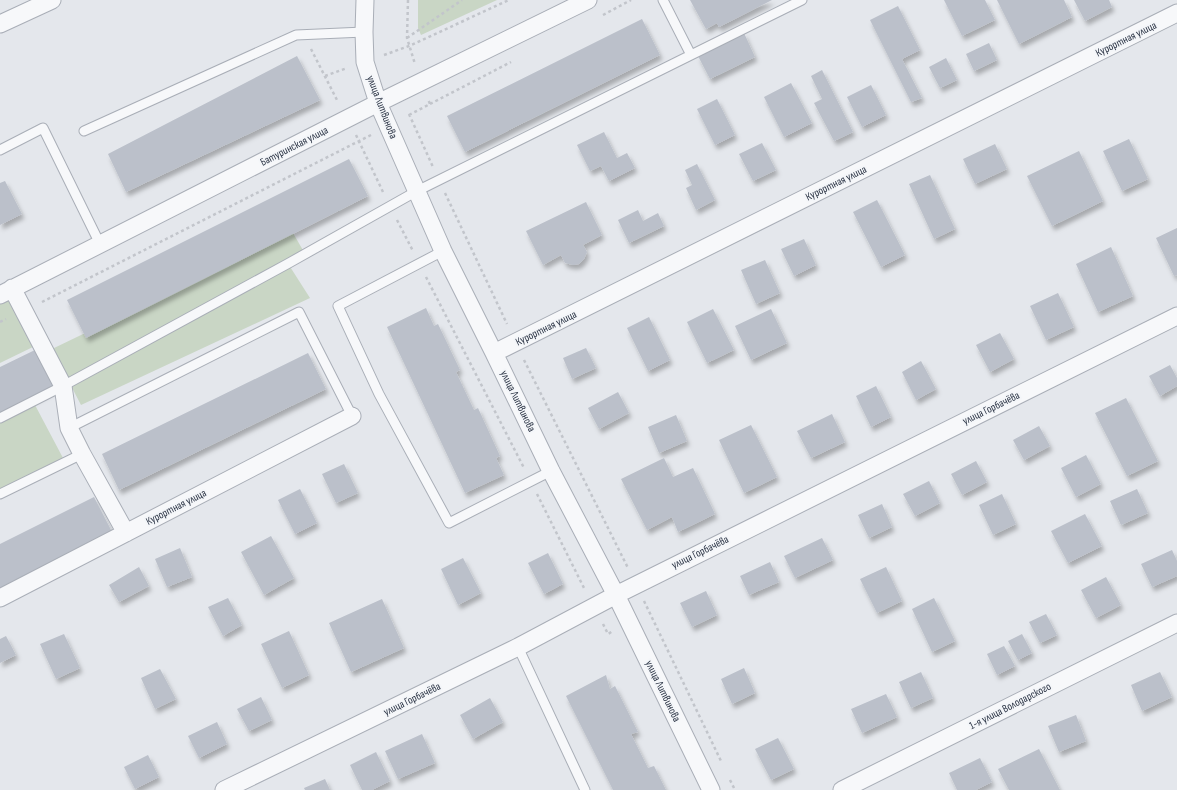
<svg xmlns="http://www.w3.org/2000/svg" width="1177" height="790" font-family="'Sofia Sans Condensed',sans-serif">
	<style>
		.green { fill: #c9d6c5 }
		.building { fill: #bbc0ca; filter: url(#shadow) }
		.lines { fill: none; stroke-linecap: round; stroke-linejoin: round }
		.lane-casing { stroke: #a9aeb7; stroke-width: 11 }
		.street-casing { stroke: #a9aeb7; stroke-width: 19 }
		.path { stroke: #c2c5cb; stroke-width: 2.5; stroke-dasharray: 3 3; stroke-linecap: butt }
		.lane { stroke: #f7f8fa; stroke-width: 9 }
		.street { stroke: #f7f8fa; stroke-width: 17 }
		.labels { text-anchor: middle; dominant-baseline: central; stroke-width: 4; stroke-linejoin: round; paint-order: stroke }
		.street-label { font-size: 11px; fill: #2b3445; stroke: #f4f6f9 }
	</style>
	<defs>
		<filter id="shadow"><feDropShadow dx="2.5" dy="4.5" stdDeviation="2" flood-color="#0004"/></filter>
	</defs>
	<rect width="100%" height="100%" fill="#e4e7ec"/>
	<path class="green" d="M418,0H497L421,35L418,28Z
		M293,233L304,252L287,262L310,298L81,405L52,349Z
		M9,295L35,346L0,363V299Z
		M35,405L63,458L0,489V423Z"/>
	<path class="building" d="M690,0H772L719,27L717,23L706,29Z
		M944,0H985L995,20L962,36Z
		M997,0H1064L1072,17L1019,44Z
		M1074,0H1109L1112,7L1085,21Z
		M898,6L920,50L902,59L922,98L911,102L870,20Z
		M642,19L660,55L465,152L447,116Z
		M744,33L755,57L710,79L698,56Z
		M989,43L997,60L974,71L966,54Z
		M297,56L320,100L126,192L108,154Z
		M946,58L957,80L940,88L929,67Z
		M822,70L853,132L834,141L814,103L822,99L811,76Z
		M791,83L812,123L784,137L764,97Z
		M871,85L886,115L862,127L847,97Z
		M717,99L735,135L715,145L697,109Z
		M604,132L617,158L627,153L635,168L609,181L601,166L590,171L577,145Z
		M1129,139L1148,179L1122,191L1103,151Z
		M762,143L776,170L753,181L739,154Z
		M995,144L1007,169L975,184L963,159Z
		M1079,151L1103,201L1052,226L1027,176Z
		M349,159L368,196L86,338L67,300Z
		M697,164L715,200L696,210L686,188L692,185L685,170Z
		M930,175L955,229L934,239L909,184Z
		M5,181L22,214L0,225V183Z
		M877,200L905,255L881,267L853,212Z
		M586,202L602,235L583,245L587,252L584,259L579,264L573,265L565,263L561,255L543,265L526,231Z
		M638,210L643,221L658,213L664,226L629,243L618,220Z
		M1177,228V275L1174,276L1156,238Z
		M804,239L816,265L794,276L781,249Z
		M1111,247L1133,296L1098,312L1076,264Z
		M765,260L780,293L756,304L741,270Z
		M1058,293L1074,327L1046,340L1030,306Z
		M426,308L434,326L438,324L460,370L456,372L474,410L478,408L500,456L496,458L504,475L465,493L387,327Z
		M713,309L734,350L707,363L687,322Z
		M771,309L787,343L751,360L735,326Z
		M649,317L670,360L648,371L627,328Z
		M1000,333L1014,359L990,372L976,345Z
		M586,348L596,368L572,379L563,358Z
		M37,349L56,387L0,414V367Z
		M308,353L326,389L119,490L102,454Z
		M921,361L936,389L916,400L902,372Z
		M1170,365L1177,378V386L1160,396L1149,376Z
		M876,386L891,417L871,427L856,396Z
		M618,392L629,413L599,429L588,408Z
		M1126,398L1158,461L1127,476L1095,413Z
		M832,414L845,442L811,458L797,431Z
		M676,415L687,441L659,453L648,427Z
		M751,425L777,477L744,493L719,440Z
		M1039,426L1050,446L1024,460L1013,440Z
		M1086,455L1101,484L1076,497L1061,468Z
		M664,458L673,477L693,468L715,514L678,532L672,517L647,530L621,479Z
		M976,461L987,482L962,495L951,474Z
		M344,464L358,493L336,503L322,474Z
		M929,481L940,503L915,516L903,494Z
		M300,489L317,523L295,534L278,500Z
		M1137,489L1148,513L1121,525L1110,501Z
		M1002,494L1016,524L993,535L979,505Z
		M94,497L112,532L0,588V544Z
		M882,504L892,527L869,538L858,515Z
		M1085,514L1102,546L1068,563L1051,531Z
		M271,536L294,578L264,595L241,552Z
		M822,538L833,560L795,578L784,556Z
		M180,548L192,577L167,587L155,559Z
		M1172,550L1177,561V576L1152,587L1141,564Z
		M548,553L563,584L544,594L528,563Z
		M463,558L481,593L458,605L441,569Z
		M770,562L779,582L749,595L740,576Z
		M139,567L149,586L119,602L109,585Z
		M886,567L902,601L877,613L860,579Z
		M1106,577L1121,605L1096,618L1081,590Z
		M706,591L717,615L692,627L680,603Z
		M228,598L242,625L223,636L208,607Z
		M934,598L955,641L932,652L912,609Z
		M382,599L404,648L351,672L329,623Z
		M1046,614L1057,635L1040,643L1029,622Z
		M289,631L309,675L282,688L261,644Z
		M64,634L80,668L56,679L40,644Z
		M1022,634L1032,653L1018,660L1008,641Z
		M6,636L16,655L0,663V639Z
		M1004,646L1015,666L997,675L987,654Z
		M744,668L755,693L732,704L721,679Z
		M160,669L176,699L155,709L141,678Z
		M921,672L933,698L911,708L899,682Z
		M1160,672L1172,697L1142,711L1131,685Z
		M606,675L610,689L615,686L638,732L631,734L648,768L654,766L666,790H613L566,696Z
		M886,694L897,717L862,733L851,709Z
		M261,697L272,720L249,731L237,709Z
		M490,698L503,722L473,739L460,715Z
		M1076,715L1086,741L1059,752L1048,726Z
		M217,722L227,744L199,758L188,736Z
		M422,734L435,763L398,779L385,751Z
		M778,738L794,769L771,780L755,749Z
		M1039,749L1060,790H1009L998,769Z
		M376,752L390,781L372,790H362L350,765Z
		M148,755L159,777L135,789L124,767Z
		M980,758L992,782L976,790H957L949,773Z
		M325,779L330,790H305L304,788Z"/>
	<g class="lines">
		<g class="lane-casing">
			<path id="lane" d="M691,55L802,0
				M84,131L296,35L364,32
				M0,150L43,128L100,244
				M443,251L338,306L379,394L449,523L551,471
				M0,418L63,386L289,263L417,191L691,55L663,0
				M69,428L299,312L352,416
				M0,494L82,454
				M518,647L585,790"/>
		</g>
		<g class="street-casing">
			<path id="street" d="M365,0L364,32L365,62L378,103L443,251L494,353L551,471L616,595L711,790
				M0,24L52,0
				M12,288L63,386L69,428L82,454L126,533
				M0,295L378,103L588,0
				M494,353L1177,13
				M0,598L352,416
				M224,790L518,647L616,595L1177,316
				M842,790L1177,623"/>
		</g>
		<path class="path" d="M408,0L407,38L415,64
			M603,15L631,0
			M407,38L462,0
			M311,49L338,102
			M384,55L409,46L509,0
			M325,76L347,68
			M430,104L511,62
			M409,114L433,167
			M409,115L430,104L428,99
			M356,135L383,192
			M445,193L507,324
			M397,220L413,251
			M426,277L524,468
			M42,302L371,135
			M0,322L6,319
			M524,360L628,568
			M537,494L585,590
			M644,601L721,761
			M603,624L608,634L613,631
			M730,780L735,790"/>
		<use href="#lane" class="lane"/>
		<use href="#street" class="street"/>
	</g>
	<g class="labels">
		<g class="street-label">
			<text transform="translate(1126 39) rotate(-26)">Курортная улица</text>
			<text transform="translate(382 107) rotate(69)">улица Литвинова</text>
			<text transform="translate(294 146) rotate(-27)">Батуринская улица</text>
			<text transform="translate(836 183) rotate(-26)">Курортная улица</text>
			<text transform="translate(546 328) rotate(-26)">Курортная улица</text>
			<text transform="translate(518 401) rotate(64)">улица Литвинова</text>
			<text transform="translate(991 408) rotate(-26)">улица Горбачёва</text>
			<text transform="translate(176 507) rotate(-27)">Курортная улица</text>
			<text transform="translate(700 552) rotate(-26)">улица Горбачёва</text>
			<text transform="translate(663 691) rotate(64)">улица Литвинова</text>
			<text transform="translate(412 699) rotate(-26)">улица Горбачёва</text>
			<text transform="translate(1010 706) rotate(-27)">1-я улица Володарского</text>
		</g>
	</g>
</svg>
